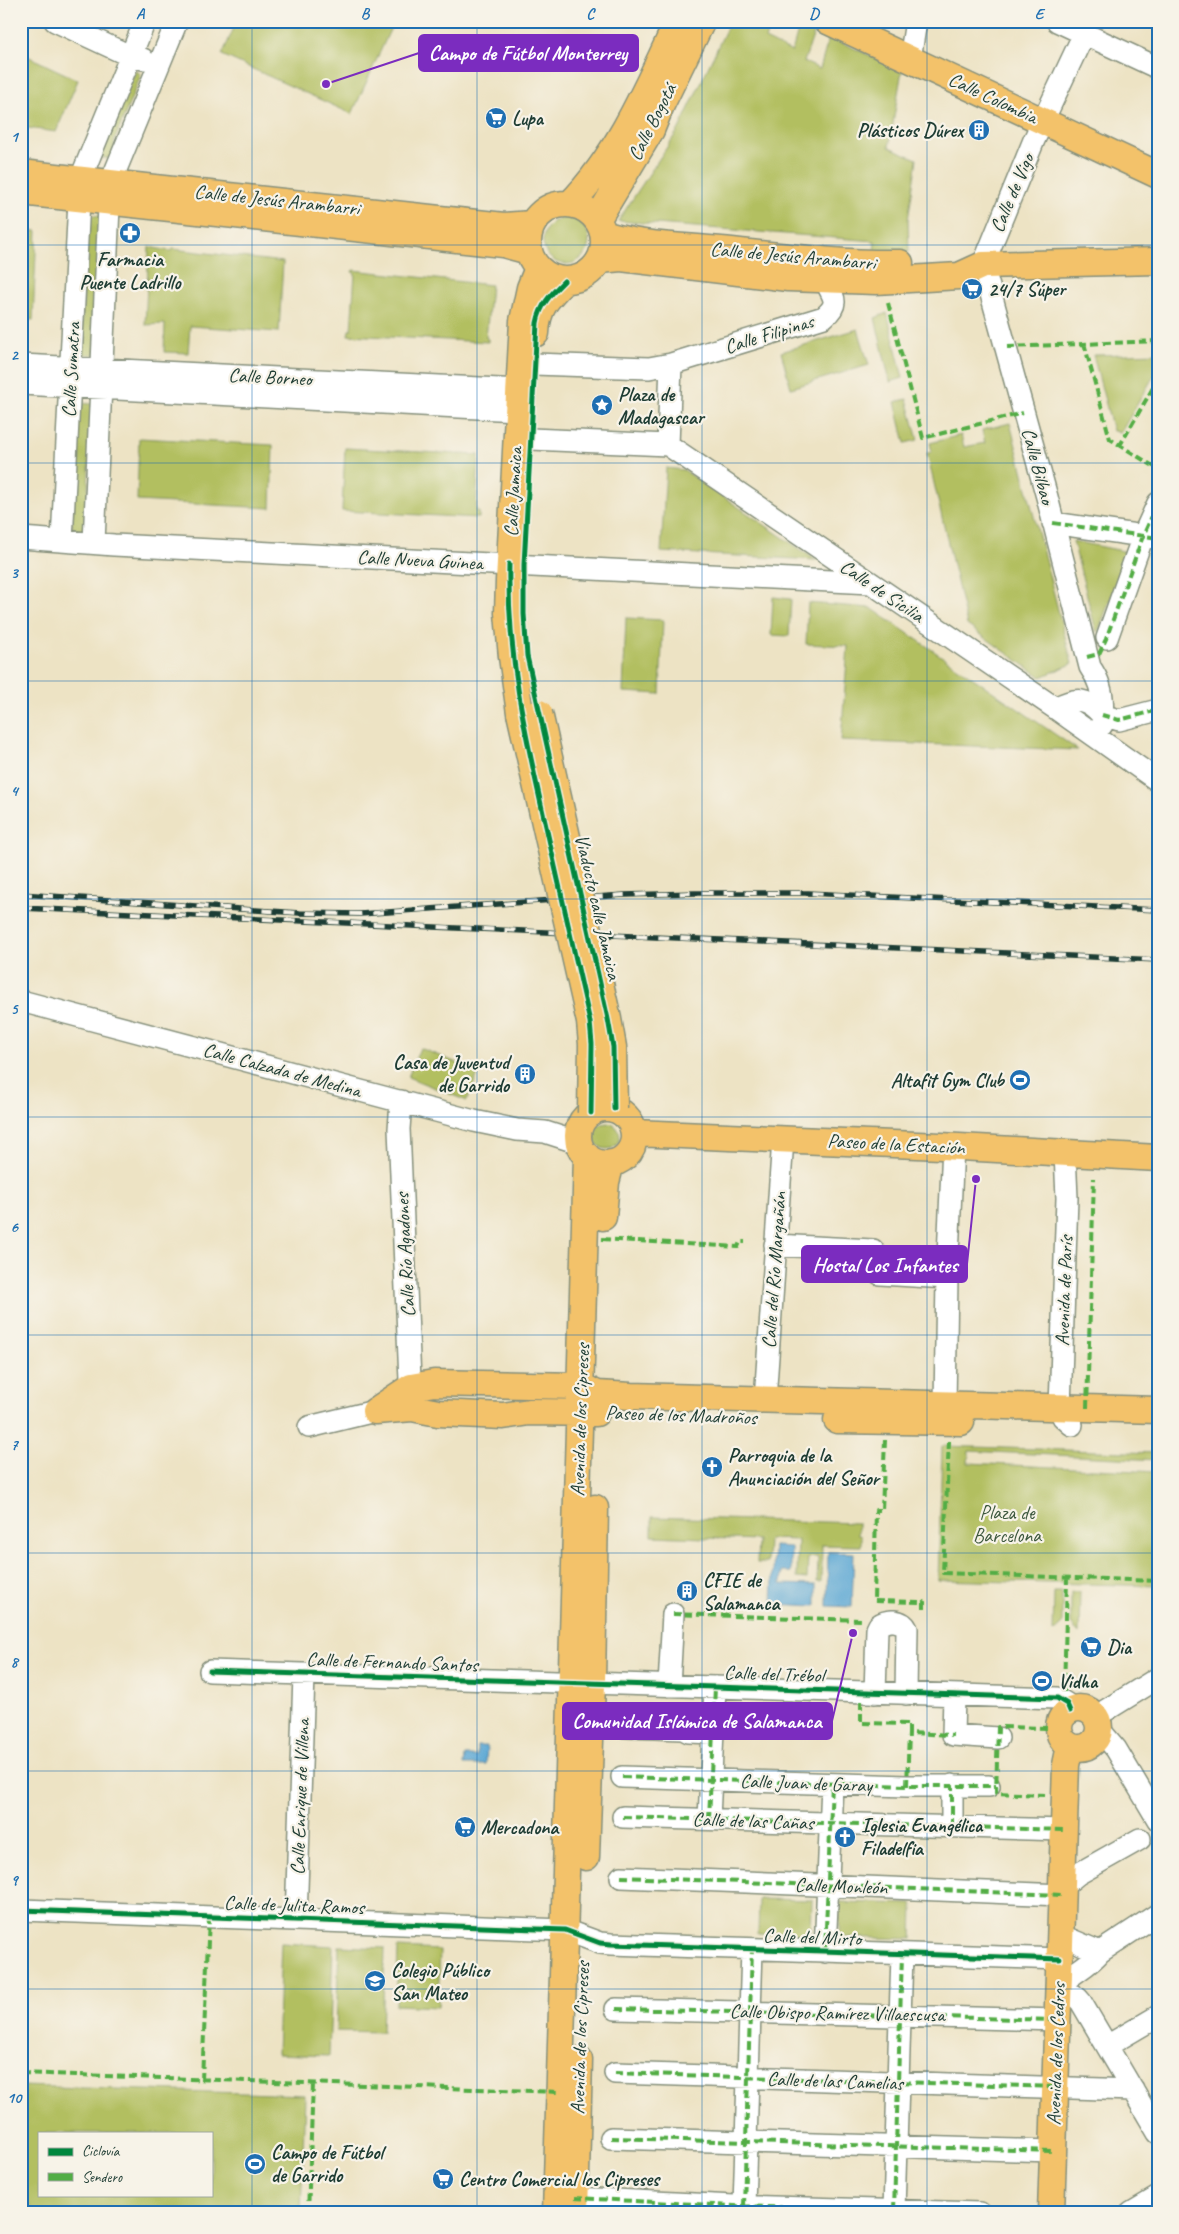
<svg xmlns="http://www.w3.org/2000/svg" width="1179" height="2234" font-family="Caveat,sans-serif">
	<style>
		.green { fill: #b2bf60; stroke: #687e4a; fill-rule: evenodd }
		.water { fill: #5ca7d4; stroke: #3e7284 }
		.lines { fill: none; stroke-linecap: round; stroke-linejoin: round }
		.minor-casing { stroke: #86907c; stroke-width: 24 }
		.major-casing { stroke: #86907c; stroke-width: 29 }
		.minor { stroke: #fff; stroke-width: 21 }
		.major { stroke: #f3c26a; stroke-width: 26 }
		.rail-casing { stroke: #1f3d34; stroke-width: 5.5 }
		.rail { stroke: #f7f3e8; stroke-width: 4; stroke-dasharray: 11; stroke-linecap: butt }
		.major-bridge-casing { stroke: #86907c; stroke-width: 29; stroke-linecap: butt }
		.major-bridge { stroke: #f3c26a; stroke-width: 26 }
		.quiet { stroke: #52ad45; stroke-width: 4; stroke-dasharray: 8 4; stroke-linecap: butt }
		.cycleway-casing { stroke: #f7f3e8; stroke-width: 8 }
		.cycleway { stroke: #00873e; stroke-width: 5 }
		.grid { fill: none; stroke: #1f6fb2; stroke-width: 1; stroke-opacity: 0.55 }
		.labels { text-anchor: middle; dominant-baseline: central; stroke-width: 4.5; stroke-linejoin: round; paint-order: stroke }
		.street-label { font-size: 20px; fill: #1f3d34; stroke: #f7f3e8 }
		.poi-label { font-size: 20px; font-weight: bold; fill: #1f3d34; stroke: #f7f3e8; text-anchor: start }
		.park-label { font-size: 20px; fill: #3c573d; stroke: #f7f3e8 }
		.leader { fill: none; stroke: #7b2cbf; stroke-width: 2 }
		.callout-dot { fill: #7b2cbf; stroke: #f7f3e8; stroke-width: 2 }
		.callout { fill: #7b2cbf; stroke: #7b2cbf; stroke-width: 2 }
		.callout-label { font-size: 21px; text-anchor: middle; font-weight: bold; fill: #fff }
		.neatline { fill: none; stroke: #1f6fb2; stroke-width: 2 }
		.grid-label { font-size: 16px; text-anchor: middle; font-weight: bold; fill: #1f6fb2 }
	</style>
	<rect width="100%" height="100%" fill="#f7f3e8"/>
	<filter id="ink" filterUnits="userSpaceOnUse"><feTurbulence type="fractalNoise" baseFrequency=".02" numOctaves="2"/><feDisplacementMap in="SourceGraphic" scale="10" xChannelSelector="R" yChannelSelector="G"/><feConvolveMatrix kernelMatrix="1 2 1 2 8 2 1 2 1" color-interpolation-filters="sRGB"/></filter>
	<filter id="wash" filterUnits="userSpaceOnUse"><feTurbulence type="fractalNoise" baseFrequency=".0096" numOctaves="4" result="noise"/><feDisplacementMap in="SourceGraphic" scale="20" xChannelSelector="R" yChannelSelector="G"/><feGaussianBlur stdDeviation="1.12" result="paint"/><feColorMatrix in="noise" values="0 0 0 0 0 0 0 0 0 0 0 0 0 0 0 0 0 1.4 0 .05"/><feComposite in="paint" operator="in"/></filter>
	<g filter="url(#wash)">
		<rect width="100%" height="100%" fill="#ede3c4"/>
		<path class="green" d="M237,21H394L352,114L222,55Z
			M730,21H771L765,39L792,52L800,23L815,30L804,62L820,69L829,37L902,70L889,147L917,159L908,220L909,252H874L875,241L618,221L679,129Z
			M21,53L78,80L56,132L21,127Z
			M136,70L141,75L115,139L113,159L97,157Z
			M88,215L101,216L95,355L80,354Z
			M543 241a23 23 0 1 1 46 0a23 23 0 1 1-46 0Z
			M28,230L37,231L33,320L21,319V233H27Z
			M149,247L170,251L173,249L283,262L279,332L190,326L188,353L164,352L165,324L145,325Z
			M353,270L491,285L486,338L488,339V342L348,335L349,330H351L355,273L352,272Z
			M887,313L903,378L890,382L875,318Z
			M858,329L869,365L791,388L781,352Z
			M1158,353V369L1121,432L1113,431L1093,355Z
			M907,399L918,440L905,443L895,402Z
			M78,403L92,404L86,531L72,530Z
			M1010,423L1072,664L1041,677L967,625L927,453L932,452L930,443L961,435L964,447L985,443L982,430Z
			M21,432L27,433L24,495H21Z
			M139,438L273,445L271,508L137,501Z
			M345,448L479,455L476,511L479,512V518L342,511Z
			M666,468L684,470L816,560L661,552Z
			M1073,541L1128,552L1098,632L1096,631Z
			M773,597L791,599L789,636L771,635Z
			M808,603L871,608L1078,750L841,741L848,646L806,644Z
			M626,618L663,620L660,694L623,692Z
			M420,1048L479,1072L467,1101L408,1077Z
			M594 1136a13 13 0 1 1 26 0a13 13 0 1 1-26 0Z
			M942,1446L1158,1453V1460L969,1451L968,1463L1158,1472V1586L938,1580Z
			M652,1517L858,1523V1535L861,1536V1546L822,1545L821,1582H817L818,1557H808L807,1579L797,1578L798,1540L768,1539L767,1563H757L758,1540L652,1536Z
			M1054,1592H1062V1624L1053,1632Z
			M1071,1592H1080L1079,1633L1071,1624Z
			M759,1899L812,1900L811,1935L758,1934Z
			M840,1902L913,1904L912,1939L839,1937Z
			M281,1943L333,1946L329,2056L277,2054Z
			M339,1946L385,1948L382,2032L336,2031Z
			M398,1948L440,1950L438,2007L396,2005Z
			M21,2086L305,2095L301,2213H36L21,2195ZM39,2133H211V2195H39Z"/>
		<path class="water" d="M774,1546L791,1547V1572H782L781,1584L816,1585V1606L772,1604Z
			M828,1552L854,1553L852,1607L827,1606Z
			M477,1746H487L486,1765H464L465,1756H477Z"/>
	</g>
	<g filter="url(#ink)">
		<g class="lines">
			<g class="minor-casing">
				<path id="minor" d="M55,21L130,56L143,59
					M1057,21L1158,68
					M1086,21L1081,32L1080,42L1034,140L983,265L1047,497L1090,667C1100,681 1104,698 1102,715L1119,720L1158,710
					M910,59L916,21
					M534,364L649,368L671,364L824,317C841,303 833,297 825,280
					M21,365L519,390
					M21,384L518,410
					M531,439L668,445
					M668,445L1055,708L1158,781
					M668,445L671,364
					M1053,523L1157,538
					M21,538L114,545L871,583
					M62,541L80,180L145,21
					M94,542L110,184L177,21
					M1107,638L1143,536L1158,503
					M1055,708C1076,697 1086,697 1102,715V725
					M21,1001L474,1121L517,1130L545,1132L579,1143
					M401,1101L399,1129L411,1403
					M1065,1153L1067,1198L1060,1408L1063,1417L1072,1425
					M775,1245L873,1250
					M880,1274L947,1278
					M765,1400L783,1139
					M952,1419L946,1411L945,1405L947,1278L953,1146
					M309,1427L375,1411
					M210,1671L1057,1698L1067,1704L1070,1711
					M669,1686L673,1614
					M875,1693L877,1629L879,1625C887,1619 902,1619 907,1629L906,1694
					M954,1695L953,1735L998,1738
					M1095,1717L1158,1678
					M625,1727L683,1729L689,1732L713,1733
					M1099,1729L1116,1749L1158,1820
					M622,1777L907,1786H989
					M623,1817L1064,1830
					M709,1819L715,1687
					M952,1826V1785
					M621,1877L1062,1895
					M1062,1887L1078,1874L1140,1839
					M21,1910L565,1930L600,1943L611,1944L1060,1959
					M296,1920L304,1675
					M1060,1935L1100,1952
					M825,1952L832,1784
					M1059,1986C1072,1973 1089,1966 1100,1952L1158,1914
					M1058,1998C1068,1993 1074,1993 1081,2002L1158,2133
					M616,2009L1058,2020
					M1107,2046L1158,2016
					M615,2073L1133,2090
					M611,2138L1053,2151
					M561,2202L575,2198L734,2206L980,2213
					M744,2206L752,1949
					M894,2210L902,1955
					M1131,2213L1158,2197"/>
			</g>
			<g class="major-casing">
				<path id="major" d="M828,21L1158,175
					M21,173C182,192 344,207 504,226L532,224
					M21,192L503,244L529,251
					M528 242a38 38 0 1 1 76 0a38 38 0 1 1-76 0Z
					M570,204C620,153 648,85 678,21
					M597,220L651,130L661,105L702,21
					M604,234C641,246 682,246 721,250C780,256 840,264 900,263
					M600,260L621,258L788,278L876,281L959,276L983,265L1158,261
					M536,333C537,308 547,298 564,281
					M520,713L512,657L508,613L509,581L523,321L530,288L538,268
					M578 1136a28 28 0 1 1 56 0a28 28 0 1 1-56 0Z
					M634,1133L941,1146L1158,1158
					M603,1217L606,1182L611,1163
					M375,1411L411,1387L434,1383L581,1386L597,1394L631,1396L1158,1410
					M376,1411L412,1408L438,1413L503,1416L529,1412L596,1413
					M837,1420L961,1422
					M1059 1728a20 20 0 1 1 40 0a20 20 0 1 1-40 0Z
					M586,1857L592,1683L595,1508
					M556,2213L587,1156
					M575,2213L579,2060
					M1051,2213L1066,1765L1070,1746"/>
			</g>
			<use href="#minor" class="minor"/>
			<use href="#major" class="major"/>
			<g class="rail-casing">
				<path id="rail" d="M21,894L300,913L360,914L624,895L695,893H808L1158,910
					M21,908L1158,960"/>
			</g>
			<use href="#rail" class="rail"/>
			<g class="major-bridge-casing">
				<path id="major-bridge" d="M520,713L590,1022L592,1044L591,1113
					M539,713L608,1019L613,1047L614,1109"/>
			</g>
			<use href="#major-bridge" class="major-bridge"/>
			<path class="quiet" d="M888,303L923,438L1023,413
				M1084,343L1110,439L1158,469
				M1007,347L1158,341
				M1119,447L1158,379
				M1053,523L1158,538
				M1087,657L1099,654L1106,639L1143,536L1158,503
				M1102,715L1119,720L1158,710
				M602,1239L738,1247L740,1242H745
				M1087,1408L1094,1178
				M885,1440L882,1510H876L874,1601L924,1602V1609
				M949,1441L943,1573L1158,1581
				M673,1614L861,1620
				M1064,1692L1067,1578
				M861,1701V1723L909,1724V1733L953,1735
				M720,1717L809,1719L810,1700
				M625,1727L683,1729L689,1732L713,1733
				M622,1777L907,1786H996
				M907,1786L909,1733
				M1045,1795L996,1793L998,1727L1047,1728
				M623,1817L1064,1830
				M709,1819L715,1687
				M952,1826V1785
				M621,1877L1062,1895
				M825,1952L832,1784
				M616,2009L1058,2020
				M21,2073L560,2092
				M615,2073L1056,2087
				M202,2080L209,1917
				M611,2138L1053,2151
				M575,2198L734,2206L980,2213
				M744,2206L752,1949
				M894,2210L902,1955
				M308,2213L313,2084"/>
			<g class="cycleway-casing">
				<path id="cycleway" d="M564,281C551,294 540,305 537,323L524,565V614L527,656L608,1019L613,1047L614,1109
					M509,564C507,655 525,734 545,822C560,889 575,955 590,1022L592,1044L591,1113
					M210,1671L1057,1698L1067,1704L1070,1711
					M21,1910L565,1930L600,1943L611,1944L1060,1959"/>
			</g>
			<use href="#cycleway" class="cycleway"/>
		</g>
	</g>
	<path class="grid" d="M252,21V2213M477,21V2213M702,21V2213M927,21V2213M21,245H1158M21,463H1158M21,681H1158M21,899H1158M21,1117H1158M21,1335H1158M21,1553H1158M21,1771H1158M21,1989H1158"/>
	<defs>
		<g id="supermarket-disc" transform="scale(1.125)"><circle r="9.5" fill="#1f6fb2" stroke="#f7f3e8"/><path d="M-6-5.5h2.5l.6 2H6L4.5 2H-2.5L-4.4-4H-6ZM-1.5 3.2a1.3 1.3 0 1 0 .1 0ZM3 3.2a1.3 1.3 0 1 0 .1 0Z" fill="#fff"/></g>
		<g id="building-disc" transform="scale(1.125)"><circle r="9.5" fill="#1f6fb2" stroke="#f7f3e8"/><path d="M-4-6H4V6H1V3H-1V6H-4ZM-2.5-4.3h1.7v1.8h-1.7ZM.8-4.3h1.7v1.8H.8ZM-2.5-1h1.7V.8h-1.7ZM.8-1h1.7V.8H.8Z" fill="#fff"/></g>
		<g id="pharmacy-disc" transform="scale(1.125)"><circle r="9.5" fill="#1f6fb2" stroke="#f7f3e8"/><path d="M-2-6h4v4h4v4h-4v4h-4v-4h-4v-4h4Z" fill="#fff"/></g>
		<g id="sight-disc" transform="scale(1.125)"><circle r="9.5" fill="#1f6fb2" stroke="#f7f3e8"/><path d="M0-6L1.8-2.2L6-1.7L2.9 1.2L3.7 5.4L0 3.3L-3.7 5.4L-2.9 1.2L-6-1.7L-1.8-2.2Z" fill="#fff"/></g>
		<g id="stadium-disc" transform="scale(1.125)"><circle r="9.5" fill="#1f6fb2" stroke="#f7f3e8"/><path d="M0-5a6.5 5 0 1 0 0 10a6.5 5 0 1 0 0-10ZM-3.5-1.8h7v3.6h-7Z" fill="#fff"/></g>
		<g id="church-disc" transform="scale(1.125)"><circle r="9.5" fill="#1f6fb2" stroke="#f7f3e8"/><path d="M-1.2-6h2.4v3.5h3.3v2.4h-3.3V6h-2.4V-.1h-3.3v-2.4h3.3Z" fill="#fff"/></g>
		<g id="school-disc" transform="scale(1.125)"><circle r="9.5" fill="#1f6fb2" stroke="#f7f3e8"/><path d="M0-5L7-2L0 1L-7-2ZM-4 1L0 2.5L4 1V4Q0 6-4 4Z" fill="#fff"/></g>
	</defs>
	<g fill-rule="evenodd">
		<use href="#supermarket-disc" x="496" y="118"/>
		<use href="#building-disc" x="979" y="130"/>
		<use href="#pharmacy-disc" x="130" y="233"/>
		<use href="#supermarket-disc" x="972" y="289"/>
		<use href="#sight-disc" x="602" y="405"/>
		<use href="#building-disc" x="525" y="1074"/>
		<use href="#stadium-disc" x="1020" y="1080"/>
		<use href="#church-disc" x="712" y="1467"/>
		<use href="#building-disc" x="687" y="1591"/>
		<use href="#supermarket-disc" x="1091" y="1647"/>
		<use href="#stadium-disc" x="1042" y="1681"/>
		<use href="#supermarket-disc" x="465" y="1827"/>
		<use href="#church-disc" x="845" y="1837"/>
		<use href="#school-disc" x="375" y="1981"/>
		<use href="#stadium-disc" x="255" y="2164"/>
		<use href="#supermarket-disc" x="443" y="2179"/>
	</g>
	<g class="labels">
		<g class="street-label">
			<text transform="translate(993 98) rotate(25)">Calle Colombia</text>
			<text transform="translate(652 122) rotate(-63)">Calle Bogotá</text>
			<text transform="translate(1012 193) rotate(-67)">Calle de Vigo</text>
			<text transform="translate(277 200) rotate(6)">Calle de Jesús Arambarri</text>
			<text transform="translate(793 256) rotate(5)">Calle de Jesús Arambarri</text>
			<text transform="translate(769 334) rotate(-17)">Calle Filipinas</text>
			<text transform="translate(71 370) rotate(-87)">Calle Sumatra</text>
			<text transform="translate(270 377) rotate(3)">Calle Borneo</text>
			<text transform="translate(1038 466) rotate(75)">Calle Bilbao</text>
			<text transform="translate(513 492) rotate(-87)">Calle Jamaica</text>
			<text transform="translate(420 560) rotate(3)">Calle Nueva Guinea</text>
			<text transform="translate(882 591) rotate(34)">Calle de Sicilia</text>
			<text transform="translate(598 907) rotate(77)">Viaducto calle Jamaica</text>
			<text transform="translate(282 1070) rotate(15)">Calle Calzada de Medina</text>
			<text transform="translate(896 1144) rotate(3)">Paseo de la Estación</text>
			<text transform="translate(405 1255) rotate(-93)">Calle Río Agadones</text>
			<text transform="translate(774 1270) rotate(-86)">Calle del Río Margañán</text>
			<text transform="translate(1064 1291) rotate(-88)">Avenida de París</text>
			<text transform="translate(681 1415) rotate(2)">Paseo de los Madroños</text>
			<text transform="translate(580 1420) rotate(-88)">Avenida de los Cipreses</text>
			<text transform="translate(392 1662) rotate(2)">Calle de Fernando Santos</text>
			<text transform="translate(774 1674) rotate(2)">Calle del Trébol</text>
			<text transform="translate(806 1783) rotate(2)">Calle Juan de Garay</text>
			<text transform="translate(300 1797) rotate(-88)">Calle Enrique de Villena</text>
			<text transform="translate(753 1821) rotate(2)">Calle de las Cañas</text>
			<text transform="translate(841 1886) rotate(2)">Calle Monleón</text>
			<text transform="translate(294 1905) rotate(2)">Calle de Julita Ramos</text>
			<text transform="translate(812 1937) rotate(2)">Calle del Mirto</text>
			<text transform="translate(837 2013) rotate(1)">Calle Obispo Ramírez Villaescusa</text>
			<text transform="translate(580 2038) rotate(-88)">Avenida de los Cipreses</text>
			<text transform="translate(1056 2054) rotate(-88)">Avenida de los Cedros</text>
			<text transform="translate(835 2081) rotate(2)">Calle de las Camelias</text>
		</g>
		<g class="poi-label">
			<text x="512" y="118">Lupa</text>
			<text x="963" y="130" text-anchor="end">Plásticos Dúrex</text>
			<text x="130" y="259" text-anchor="middle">Farmacia<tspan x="130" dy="23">Puente Ladrillo</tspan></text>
			<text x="988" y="289">24/7 Súper</text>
			<text x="618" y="394">Plaza de<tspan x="618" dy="23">Madagascar</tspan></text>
			<text x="509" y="1062" text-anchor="end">Casa de Juventud<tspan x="509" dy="23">de Garrido</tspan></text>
			<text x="1004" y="1080" text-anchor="end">Altafit Gym Club</text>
			<text x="728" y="1455">Parroquia de la<tspan x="728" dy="23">Anunciación del Señor</tspan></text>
			<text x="703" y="1580">CFIE de<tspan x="703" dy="23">Salamanca</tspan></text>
			<text x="1107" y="1647">Dia</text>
			<text x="1058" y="1681">Vidha</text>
			<text x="861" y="1825">Iglesia Evangélica<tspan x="861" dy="23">Filadelfia</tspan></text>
			<text x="481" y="1827">Mercadona</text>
			<text x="391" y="1970">Colegio Público<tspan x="391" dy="23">San Mateo</tspan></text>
			<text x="271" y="2152">Campo de Fútbol<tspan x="271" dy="23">de Garrido</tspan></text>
			<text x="459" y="2179">Centro Comercial los Cipreses</text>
		</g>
		<g class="park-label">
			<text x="1007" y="1512">Plaza de<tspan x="1007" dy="23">Barcelona</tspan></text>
		</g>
	</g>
	<path class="leader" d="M326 84L419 53M976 1179L967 1264M853 1633L832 1721"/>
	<g class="callout-dot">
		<circle cx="326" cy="84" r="5"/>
		<circle cx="976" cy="1179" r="5"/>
		<circle cx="853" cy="1633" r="5"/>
	</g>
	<g class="callout">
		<rect x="419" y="35" width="219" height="36" rx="5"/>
		<rect x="802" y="1246" width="165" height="36" rx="5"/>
		<rect x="563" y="1703" width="269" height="36" rx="5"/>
	</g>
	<g class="callout-label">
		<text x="528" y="60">Campo de Fútbol Monterrey</text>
		<text x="885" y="1272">Hostal Los Infantes</text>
		<text x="697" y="1728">Comunidad Islámica de Salamanca</text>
	</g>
	<rect width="1179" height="2234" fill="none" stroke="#f7f3e8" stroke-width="55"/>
	<rect x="38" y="2132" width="175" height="65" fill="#f7f3e8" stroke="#a1aaa0"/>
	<rect x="48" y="2148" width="25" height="8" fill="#00873e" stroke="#a1aaa0"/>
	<text x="82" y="2156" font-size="15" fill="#1f3d34">Ciclovía</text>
	<rect x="48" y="2173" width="25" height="8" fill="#52ad45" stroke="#a1aaa0"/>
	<text x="82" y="2182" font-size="15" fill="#1f3d34">Sendero</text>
	<rect x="28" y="28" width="1124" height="2178" class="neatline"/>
	<g class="grid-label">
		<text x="140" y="19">A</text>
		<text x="365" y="19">B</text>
		<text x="590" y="19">C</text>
		<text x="814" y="19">D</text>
		<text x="1039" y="19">E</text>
		<text x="14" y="142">1</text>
		<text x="14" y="360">2</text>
		<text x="14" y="578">3</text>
		<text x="14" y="796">4</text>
		<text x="14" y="1014">5</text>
		<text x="14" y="1232">6</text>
		<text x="14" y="1450">7</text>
		<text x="14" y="1667">8</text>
		<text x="14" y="1885">9</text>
		<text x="14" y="2103">10</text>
	</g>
</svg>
